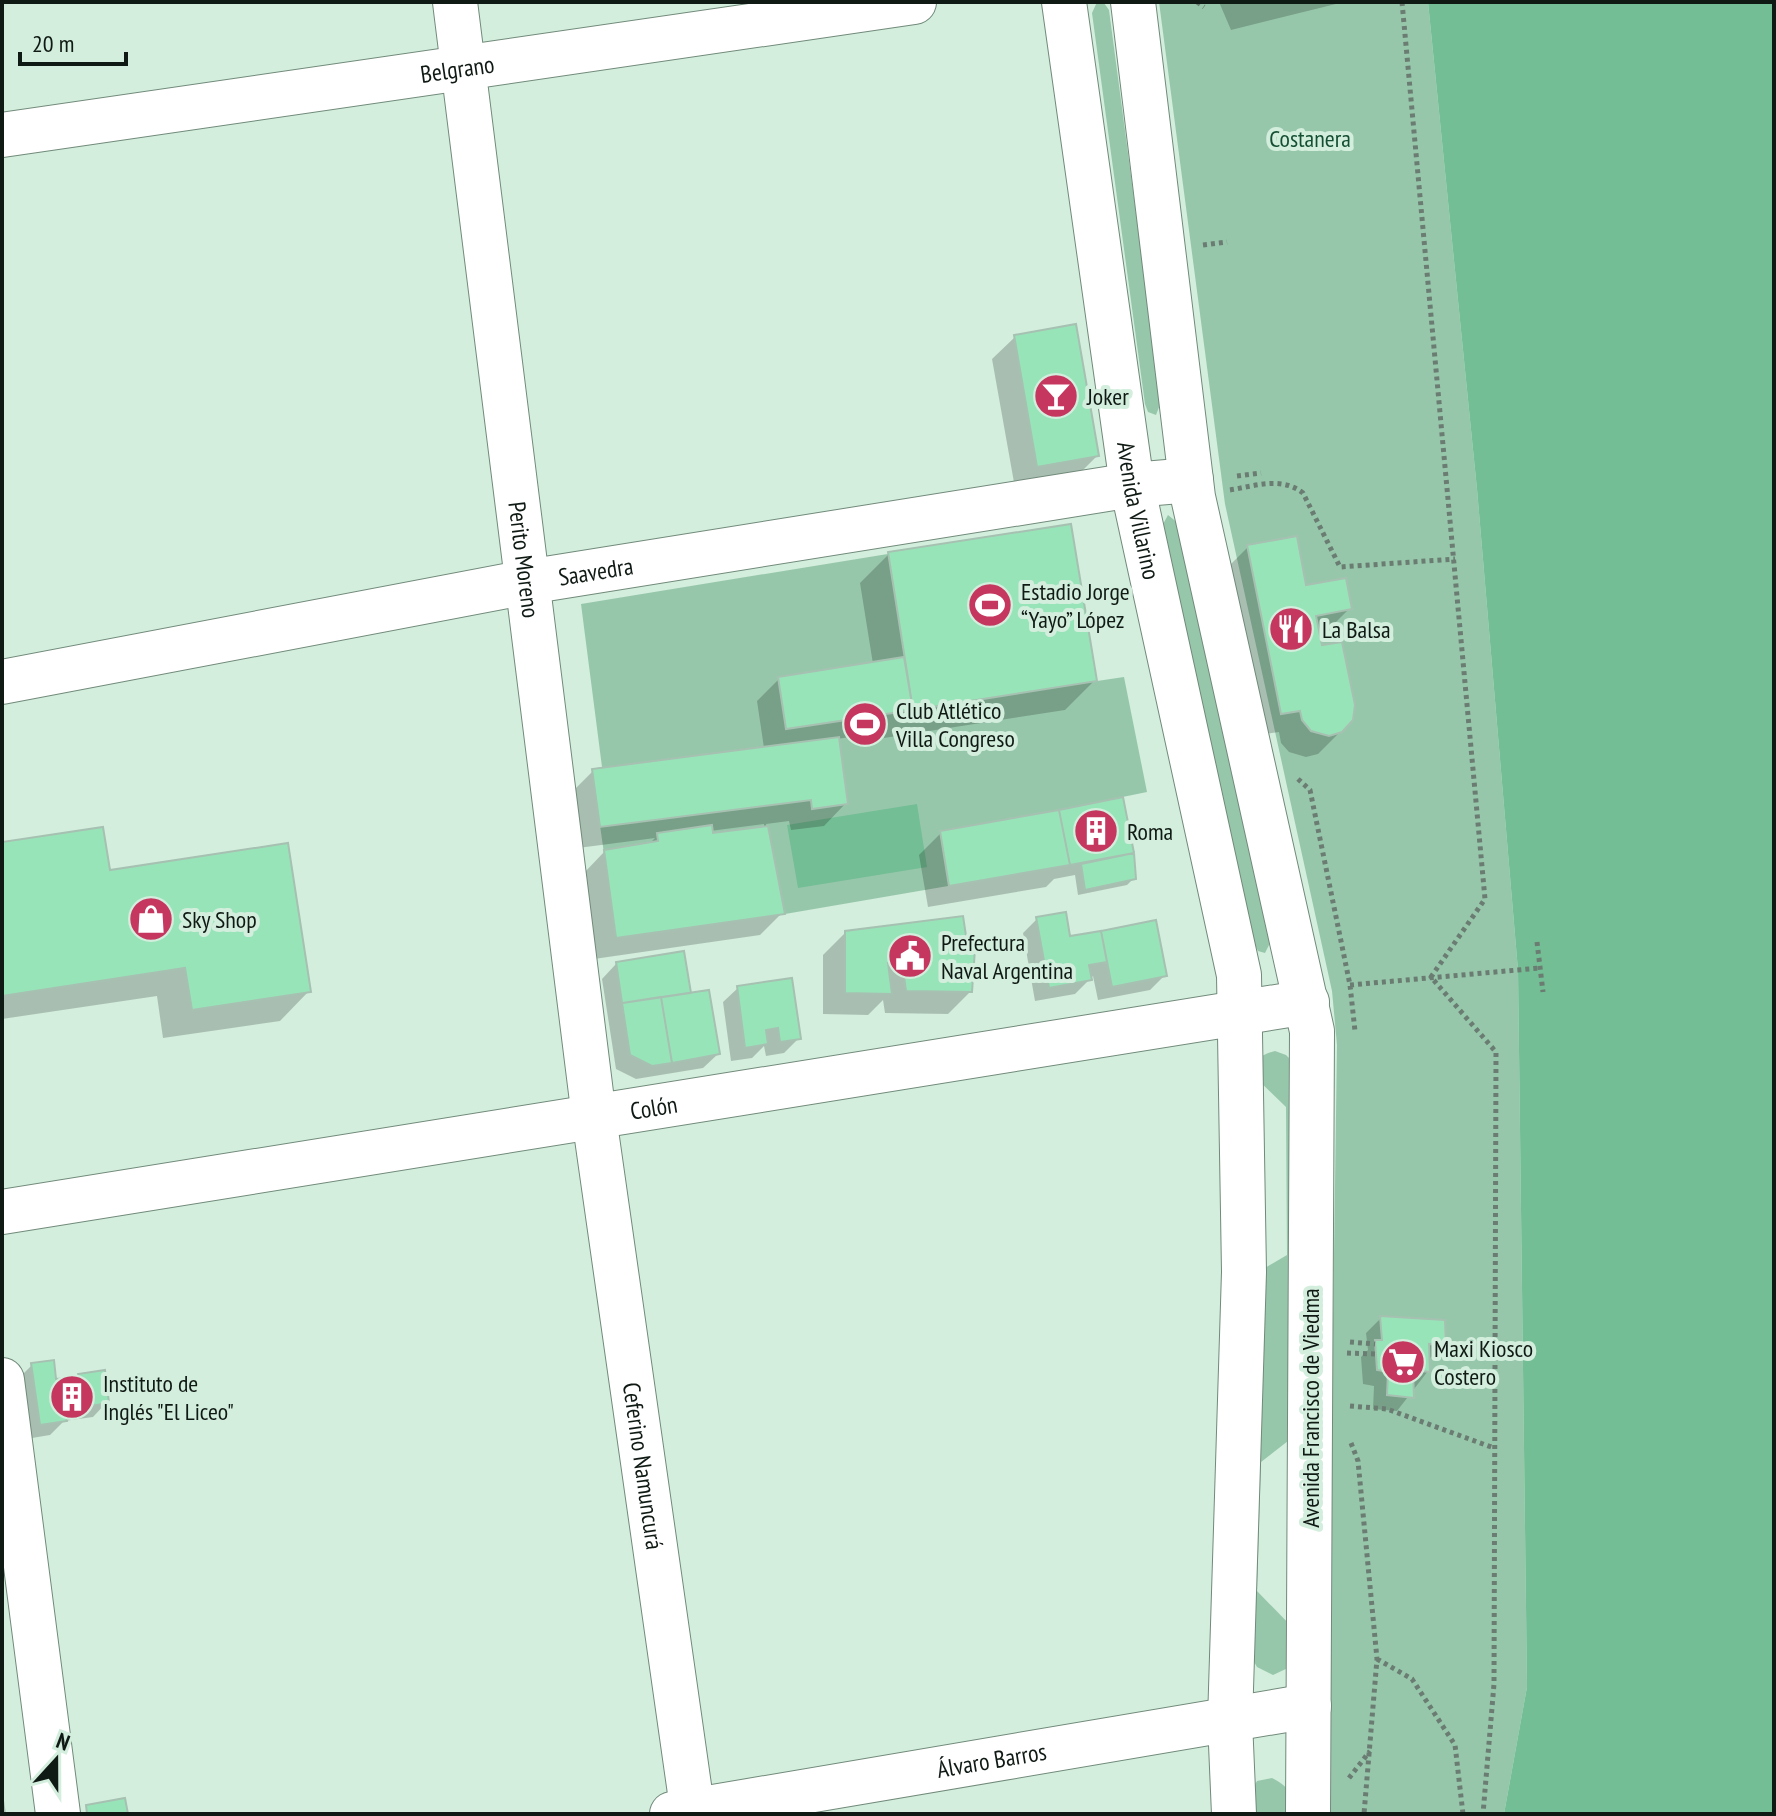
<svg xmlns="http://www.w3.org/2000/svg" width="1776" height="1816" font-family="'PT Sans Narrow',sans-serif">
	<style>
		.green { fill: #97c7ab }
		.water { fill: #73be94 }
		.shadow { fill: #0003; fill-rule: evenodd }
		.building { fill: #98e4b9; stroke: #a6c1b1; stroke-width: 2 }
		.lines { fill: none; stroke-linecap: round; stroke-linejoin: round }
		.minor-casing { stroke: #718a7a; stroke-width: 46 }
		.major-casing { stroke: #718a7a; stroke-width: 46 }
		.path { stroke: #6b7d72; stroke-width: 5; stroke-dasharray: 4 4; stroke-linecap: butt }
		.minor { stroke: #fff; stroke-width: 44 }
		.major { stroke: #fff; stroke-width: 44 }
		.labels { text-anchor: middle; dominant-baseline: central; stroke-width: 8; stroke-linejoin: round; paint-order: stroke }
		.street-label { font-size: 24px; fill: #101a14; stroke: #d3eedd }
		.park-label { font-size: 24px; fill: #154f33; stroke: #d3eedd }
		.poi-label { font-size: 24px; fill: #101a14; stroke: #d3eedd; text-anchor: start }
	</style>
	<rect width="100%" height="100%" fill="#d3eedd"/>
	<path class="green" d="M1097,2L1104,3L1109,10L1161,402L1156,415L1148,412L1145,404L1092,13Z
		M1159,2H1428L1477,489L1518,970L1527,1687L1504,1814H1326L1337,1045L1332,991L1225,504Z
		M1168,515L1179,524L1271,941L1265,953L1258,951L1254,943L1162,526Z
		M1071,524L1097,681L1124,677L1147,792L1059,810L1070,865L785,914L616,938L592,769L602,767L581,604Z
		M1275,1051L1286,1055L1296,1065L1297,1434L1261,1462L1257,1591L1295,1630L1288,1668L1273,1675L1257,1667L1249,1653L1258,1272L1287,1255L1286,1107L1253,1075C1255,1060 1260,1055 1275,1051Z
		M1272,1778C1290,1787 1293,1794 1292,1814H1253L1250,1793L1257,1781Z"/>
	<path class="water" d="M1428,2H1774V1814H1504L1527,1687L1518,970L1477,489Z
		M917,804L927,867L798,888L787,825Z"/>
	<path class="shadow" d="M1219,2H1344L1231,30Z
		M1015,337L1097,456L1075,478L1015,488L992,359Z
		M1248,547L1305,588L1350,608L1328,630L1318,632L1341,731L1318,754L1306,757L1289,752L1281,743L1279,732L1259,735L1226,569Z
		M889,554L1094,681L1065,710L884,738L883,732L837,739L846,803L824,826L791,830L789,821L766,824L782,913L760,935L594,959L583,874L605,851L648,845L655,838L578,848L571,793L593,771L764,748L757,701L779,679L873,664L860,583ZM764,824V828L711,836L710,831Z
		M941,833L1132,853L1134,878L1127,885L1078,895L1075,875L1054,879L1046,887L928,907L919,855Z
		M2,844L108,872L309,991L280,1021L163,1038L157,996L2,1019Z
		M1037,919L1069,939L1155,923L1165,975L1150,990L1098,1000L1093,976L1075,994L1035,1001L1023,933Z
		M845,933L970,992L948,1014L885,1013L883,1000L868,1015L823,1014V955Z
		M616,964L689,995L718,1054L703,1068L636,1079L616,1069L602,979Z
		M738,988L799,1038L784,1053L766,1056L764,1046L752,1058L731,1061L723,1002Z
		M1381,1318L1444,1345L1429,1359L1428,1371L1397,1411L1373,1409L1374,1386L1363,1384L1361,1357L1368,1350L1366,1333Z
		M32,1365L66,1388L79,1376L107,1402L93,1417L64,1421L50,1435L26,1439L17,1380Z
		M2,1787L6,1814H2Z"/>
	<path class="building" d="M1076,324L1099,456L1037,467L1014,335Z
		M1071,524L1097,681L913,710L888,552Z
		M1297,536L1306,585L1346,578L1352,609L1316,616L1322,645L1342,642L1355,705L1353,720L1342,732L1329,736L1311,731L1302,720L1300,711L1281,714L1247,545Z
		M904,657L913,710L786,729L778,677Z
		M839,737L848,804L812,809L811,800L600,827L592,769Z
		M1123,797L1134,853L1070,865L1059,810Z
		M1059,810L1070,865L949,886L940,831Z
		M712,825L713,833L768,826L785,914L616,938L604,850L658,841L657,833Z
		M103,827L110,870L288,843L311,992L192,1010L185,968L2,996V842Z
		M1134,853L1136,879L1085,890L1081,864Z
		M1066,912L1070,936L1101,931L1107,962L1089,965L1092,980L1049,988L1036,917Z
		M963,916L968,949H975L972,992L906,991L902,962L888,963L892,994L845,993V931Z
		M1156,920L1167,976L1112,987L1101,931Z
		M684,951L691,993L622,1003L616,962Z
		M792,978L801,1039L780,1042L778,1028L766,1030L768,1044L745,1048L737,986Z
		M709,990L720,1054L672,1063L661,997Z
		M661,997L672,1063L652,1066L630,1055L622,1003Z
		M1380,1316L1445,1320L1446,1346L1429,1344L1430,1372L1413,1370L1414,1398L1387,1395L1388,1372L1377,1370L1375,1340H1382Z
		M54,1360L56,1379L66,1378L69,1391L80,1390L78,1374L105,1370L109,1403L65,1410L67,1421L40,1425L31,1363Z
		M125,1798L128,1814H87L86,1805Z"/>
	<g class="lines">
		<g class="minor-casing">
			<g id="minor">
				<path id="s1" d="M455,2L594,1117L693,1814"/>
				<path id="s2" d="M2,135L914,2"/>
				<path id="s3" d="M2,682L527,582L1132,485L1191,480"/>
				<path id="s4" d="M2,1212L1307,1002"/>
				<path d="M2,1380L58,1814"/>
				<path id="s5" d="M672,1814L1309,1706"/>
			</g>
		</g>
		<g class="major-casing">
			<g id="major">
				<path id="s6" d="M1064,2L1132,485L1239,975L1244,1272L1230,1721L1234,1814"/>
				<path d="M1133,2L1193,497L1312,1031L1308,1814"/>
			</g>
		</g>
		<path class="path" d="M1197,2L1204,7
			M1402,2L1485,899L1431,977L1496,1052L1494,1684L1483,1814
			M1203,245L1227,242
			M1237,476L1261,473
			M1230,490C1255,486 1281,476 1303,493L1340,567L1455,559
			M1298,779L1310,790L1350,985L1355,1031
			M1537,942L1543,992
			M1350,985L1540,968
			M1350,1342L1375,1344
			M1347,1353L1376,1354
			M1350,1406L1387,1409L1494,1448
			M1351,1443L1358,1461L1377,1659L1364,1814
			M1377,1659L1412,1679L1455,1745L1463,1814
			M1349,1778L1370,1751"/>
		<use href="#minor" class="minor"/>
		<use href="#major" class="major"/>
	</g>
	<defs>
		<g id="bar-disc" transform="scale(2.3)"><circle r="9.5" fill="#c5375f" stroke="#d3eedd"/><path d="M-6-5H6L.8 .8V4.5H3.5V6h-7V4.5H-.8V.8Z" fill="#fff"/></g>
		<g id="stadium-disc" transform="scale(2.3)"><circle r="9.5" fill="#c5375f" stroke="#d3eedd"/><path d="M0-5a6.5 5 0 1 0 0 10a6.5 5 0 1 0 0-10ZM-3.5-1.8h7v3.6h-7Z" fill="#fff"/></g>
		<g id="restaurant-disc" transform="scale(2.3)"><circle r="9.5" fill="#c5375f" stroke="#d3eedd"/><path d="M-5-6h1v4h1v-4h1v4h1v-4h1v5L-1.5 .5V6h-2V.5L-5-1ZM5-6V6H3V1.5H1.5Q1.5-4 5-6Z" fill="#fff"/></g>
		<g id="building-disc" transform="scale(2.3)"><circle r="9.5" fill="#c5375f" stroke="#d3eedd"/><path d="M-4-6H4V6H1V3H-1V6H-4ZM-2.5-4.3h1.7v1.8h-1.7ZM.8-4.3h1.7v1.8H.8ZM-2.5-1h1.7V.8h-1.7ZM.8-1h1.7V.8H.8Z" fill="#fff"/></g>
		<g id="shop-disc" transform="scale(2.3)"><circle r="9.5" fill="#c5375f" stroke="#d3eedd"/><path d="M-5-2.5h2.3a2.7 3.5 0 0 1 5.4 0H5L5.5 6h-11ZM-1.5-2.5h3a1.5 2.3 0 0 0-3 0Z" fill="#fff"/></g>
		<g id="civic-disc" transform="scale(2.3)"><circle r="9.5" fill="#c5375f" stroke="#d3eedd"/><path d="M-.6-6.5H3V-4.5H.6V-3L4-1V1h2V6H-6V1h2V-1L-.6-3ZM-1.2 2.5V6h2.4V2.5Z" fill="#fff"/></g>
		<g id="supermarket-disc" transform="scale(2.3)"><circle r="9.5" fill="#c5375f" stroke="#d3eedd"/><path d="M-6-5.5h2.5l.6 2H6L4.5 2H-2.5L-4.4-4H-6ZM-1.5 3.2a1.3 1.3 0 1 0 .1 0ZM3 3.2a1.3 1.3 0 1 0 .1 0Z" fill="#fff"/></g>
	</defs>
	<g fill-rule="evenodd">
		<use href="#bar-disc" x="1056" y="396"/>
		<use href="#stadium-disc" x="990" y="605"/>
		<use href="#restaurant-disc" x="1291" y="629"/>
		<use href="#stadium-disc" x="865" y="724"/>
		<use href="#building-disc" x="1096" y="831"/>
		<use href="#shop-disc" x="151" y="919"/>
		<use href="#civic-disc" x="910" y="956"/>
		<use href="#supermarket-disc" x="1403" y="1362"/>
		<use href="#building-disc" x="72" y="1397"/>
	</g>
	<g class="labels">
		<g class="street-label">
			<text stroke="none"><textPath href="#s2" startOffset="460">Belgrano</textPath></text>
			<text stroke="none"><textPath href="#s6" startOffset="514">Avenida Villarino</textPath></text>
			<text stroke="none"><textPath href="#s1" startOffset="562">Perito Moreno</textPath></text>
			<text stroke="none"><textPath href="#s3" startOffset="604">Saavedra</textPath></text>
			<text stroke="none"><textPath href="#s4" startOffset="660">Colón</textPath></text>
			<text transform="translate(1310 1408) rotate(-90)">Avenida Francisco de Viedma</text>
			<text stroke="none"><textPath href="#s1" startOffset="1476">Ceferino Namuncurá</textPath></text>
			<text stroke="none"><textPath href="#s5" startOffset="324">Álvaro Barros</textPath></text>
		</g>
		<g class="park-label">
			<text x="1310" y="138">Costanera</text>
		</g>
		<g class="poi-label">
			<text x="1087" y="396">Joker</text>
			<text x="1021" y="591">Estadio Jorge<tspan x="1021" dy="28">“Yayo” López</tspan></text>
			<text x="1322" y="629">La Balsa</text>
			<text x="896" y="710">Club Atlético<tspan x="896" dy="28">Villa Congreso</tspan></text>
			<text x="1127" y="831">Roma</text>
			<text x="182" y="919">Sky Shop</text>
			<text x="941" y="942">Prefectura<tspan x="941" dy="28">Naval Argentina</tspan></text>
			<text x="1434" y="1348">Maxi Kiosco<tspan x="1434" dy="28">Costero</tspan></text>
			<text x="103" y="1383">Instituto de<tspan x="103" dy="28">Inglés "El Liceo"</tspan></text>
		</g>
	</g>
	<rect width="1776" height="1816" fill="none" stroke="#101a14" stroke-width="8"/>
	<g transform="translate(56 1760) rotate(21)" stroke="#d3eedd" stroke-width="6" paint-order="stroke">
	<path d="M0-6L14 30L0 20L-14 30Z" fill="#101a14"/>
	<text y="-12" font-size="22" font-weight="bold" text-anchor="middle" fill="#101a14">N</text>
	</g>
	<path d="M20 52v12h106v-12" fill="none" stroke="#101a14" stroke-width="4"/>
	<text x="32" y="52" font-size="24" fill="#101a14" stroke="#d3eedd" stroke-width="6" paint-order="stroke">20 m</text>
</svg>
